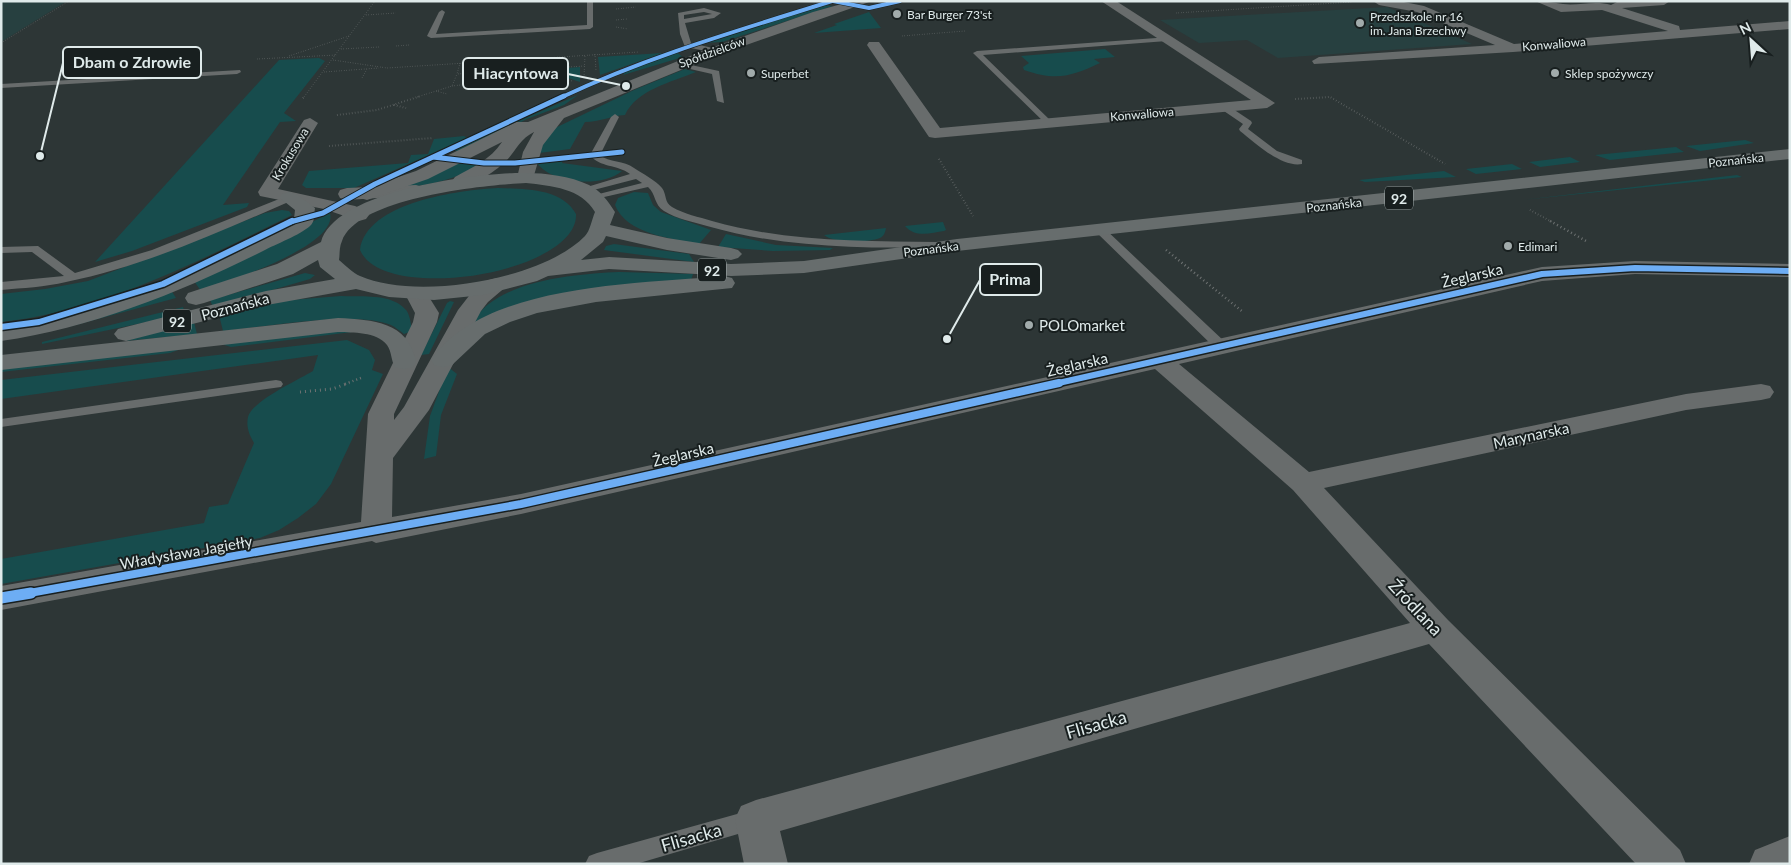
<svg xmlns="http://www.w3.org/2000/svg" width="1791" height="865" font-family="Lato,sans-serif">
	<style>
		.built { fill: #274040 }
		.green { fill: #174c4d }
		.lines { fill: none; stroke-linecap: round; stroke-linejoin: round }
		.path-far3 { stroke: #6e7272; stroke-width: 1; stroke-dasharray: 0.5 2; stroke-linecap: butt }
		.path-far2 { stroke: #6e7272; stroke-width: 2; stroke-dasharray: 0.5 2.5; stroke-linecap: butt }
		.path-far1 { stroke: #6e7272; stroke-width: 2.5; stroke-dasharray: 1 3; stroke-linecap: butt }
		.path { stroke: #6e7272; stroke-width: 3; stroke-dasharray: 1 4; stroke-linecap: butt }
		.service { fill: #686c6c; fill-rule: evenodd }
		.minor { fill: #686c6c; fill-rule: evenodd }
		.tertiary { fill: #686c6c; fill-rule: evenodd }
		.primary { fill: #676d6d; fill-rule: evenodd }
		.cycleway-far4-casing { stroke: #181f1f; stroke-width: 5 }
		.cycleway-far3-casing { stroke: #181f1f; stroke-width: 7 }
		.cycleway-far2-casing { stroke: #181f1f; stroke-width: 9 }
		.cycleway-far1-casing { stroke: #181f1f; stroke-width: 11 }
		.cycleway-casing { stroke: #181f1f; stroke-width: 14 }
		.cycleway-far4 { stroke: #6dadf4; stroke-width: 4 }
		.cycleway-far3 { stroke: #6dadf4; stroke-width: 5 }
		.cycleway-far2 { stroke: #6dadf4; stroke-width: 6 }
		.cycleway-far1 { stroke: #6dadf4; stroke-width: 8 }
		.cycleway { stroke: #6dadf4; stroke-width: 11 }
		.poi-dot { fill: #a1abab; stroke: #181f1f; stroke-width: 2 }
		.labels { text-anchor: middle; dominant-baseline: central; stroke-width: 4; stroke-linejoin: round; paint-order: stroke }
		.far-poi-label { font-size: 12px; fill: #dfeaea; stroke: #181f1f; text-anchor: start }
		.far-street-label { font-size: 12px; fill: #dfeaea; stroke: #181f1f }
		.shield { fill: #181f1f; stroke: #a3adad; stroke-width: 1 }
		.shield-label { font-size: 14px; font-weight: bold; fill: #dfeaea }
		.street-label { font-size: 15px; fill: #dfeaea; stroke: #181f1f }
		.poi-label { font-size: 15px; fill: #dfeaea; stroke: #181f1f; text-anchor: start }
		.near-street-label { font-size: 18px; fill: #dfeaea; stroke: #181f1f }
		.leader { fill: none; stroke: #dfeaea; stroke-width: 2 }
		.callout-dot { fill: #dfeaea; stroke: #181f1f; stroke-width: 2 }
		.callout { fill: #181f1f; stroke: #dfeaea; stroke-width: 2 }
		.callout-label { font-size: 16px; text-anchor: middle; font-weight: bold; fill: #dfeaea }
	</style>
	<rect width="100%" height="100%" fill="#2d3636"/>
	<path class="built" d="M1,1H67L1,42Z
		M1387,7L1472,44L1278,58L1247,40L1199,43L1160,20Z"/>
	<path class="green" d="M823,5L833,6L722,42L703,43Z
		M869,12L881,28L814,33L837,25L834,24Z
		M1105,49L1115,57L1094,59L1100,63C1070,77 1056,81 1024,70L1023,67L1029,63L1021,56Z
		M676,52L683,57L623,75L626,71Z
		M663,53L600,75L598,57Z
		M319,58L325,61L284,113L296,121L280,122L223,205L249,203L247,207L132,251L95,262L279,60Z
		M580,67V82L544,70Z
		M685,69L696,72C672,82 636,90 625,115C610,116 600,122 585,122L570,149L539,153L545,137L553,129L634,90Z
		M578,95L564,105L527,119L461,152L453,150Z
		M464,136L467,138L354,188H306L302,185L309,171L408,163L411,155L428,154L434,139Z
		M1745,140L1754,143L1700,151L1686,146Z
		M1676,147L1684,152L1610,160L1595,155Z
		M1570,157L1580,162L1540,167L1529,162Z
		M564,158L562,163L622,171C602,188 552,184 537,163Z
		M455,163L480,165C458,178 430,186 404,187Z
		M1512,164L1522,169L1476,174L1466,169Z
		M1444,171L1456,177L1365,182L1359,180Z
		M1737,175L1742,177L1521,200Z
		M498,188C524,189 562,188 576,214C579,273 383,305 360,250C366,202 460,190 498,188Z
		M634,192L648,193L653,205L661,212L711,230L699,244C673,239 626,234 615,205L618,198Z
		M282,210L289,211L292,215C200,260 105,311 1,322V294L45,289L88,281L265,213Z
		M330,213C339,246 226,282 201,291L194,281Z
		M943,222L946,230L944,231C931,233 915,238 905,226Z
		M886,228C885,233 884,236 880,238C868,243 833,243 824,235Z
		M726,234L776,245L833,248L830,250L773,251L718,247Z
		M614,244L689,254L694,262L604,250L606,246Z
		M619,272L693,274L691,280L492,314L472,324C494,280 576,274 619,272Z
		M305,273L315,275L310,279L213,307L210,300Z
		M171,290L176,298L68,327Z
		M341,296C360,297 391,293 405,309C410,313 411,325 412,331L404,334C400,331 395,327 391,325C355,310 264,327 223,331L219,315L290,300Z
		M450,301L454,302L429,354L421,355L447,303Z
		M183,307L185,314L42,344V342Z
		M194,322L197,334L125,341Z
		M332,331L352,332L231,347L218,343Z
		M347,340L369,350L375,360L372,370L383,374L331,484L316,504L298,518L279,530L260,538L1,584V559L204,523L209,507L228,504L254,443C249,434 246,427 248,417C252,401 298,380 313,371L318,355L1,399V380Z
		M186,347L170,353L1,372V368Z
		M448,367L457,374L441,415L436,456L424,459L430,416Z"/>
	<g class="lines">
		<path class="path-far3" d="M616,9L636,7
			M1176,13L1352,2
			M366,15L396,13
			M616,20L627,19
			M616,27L628,29
			M902,36L965,31
			M1,43L69,1
			M396,46L409,45
			M341,49L379,47
			M595,54L596,71
			M289,56L349,36
			M257,59L337,55
			M333,60L387,68L639,52
			M460,63L457,74L536,69L572,81
			M539,69L584,66
			M324,72L379,68
			M584,77L585,55
			M362,78L367,69
			M452,86L469,84
			M436,91L447,94
			M304,97L375,1
			M417,97L452,86L457,74"/>
		<path class="path-far2" d="M303,98L305,96
			M1295,99L1330,97L1445,164
			M394,105L406,108
			M337,115L377,110L421,96
			M329,146L433,138
			M939,159L973,216
			M1530,210L1552,222"/>
		<path class="path-far1" d="M1550,221L1588,242
			M1166,250L1243,312
			M345,384L361,378"/>
		<path class="path" d="M300,392L332,389L349,383"/>
		<path class="service" d="M587,1H593V27L590,29L431,38L427,36L439,12L442,10L445,12L436,34L587,25Z
			M704,8L721,13L714,18L685,23L691,43L717,49V53L685,47L680,34L678,13ZM704,12L712,14L684,19V15Z
			M1170,37L1167,41L983,55L1051,121V125L1048,126L973,53L977,51Z
			M677,62L719,71L724,103L717,101L712,74L677,66Z
			M240,70L241,72L237,74L1,88V84Z
			M1221,105H1227L1251,121L1252,123L1248,129L1277,151L1302,160V164C1282,168 1255,143 1240,131L1239,129L1243,124L1221,109Z
			M615,114L619,117L600,155C609,163 624,160 634,168C643,174 655,180 662,188C667,195 664,202 672,207C684,214 699,217 712,221C786,242 862,241 938,242L944,245L938,248C860,248 783,248 707,226C693,222 677,219 664,211C654,205 656,194 648,187L591,200V196L642,183L636,179L582,193L577,190L630,174C617,164 600,168 590,155L611,117Z
			M289,195L294,198L293,200C219,232 145,266 66,282C45,287 23,288 1,290V282L64,276L32,252L1,253V247L38,246L75,273L152,250Z
			M1100,227L1104,228L1225,342L1227,345L1225,348H1215L1096,232V228Z
			M276,380L281,381L283,384L281,387L1,427V419Z
			M755,809L763,812L766,819L763,826L755,829L636,864H585L589,856L597,853Z"/>
		<path class="minor" d="M1101,1H1116L1275,103L1267,108L935,138L929,137L867,45L869,42H879L940,128L1251,100Z
			M1373,1H1399L1424,6L1514,44L1668,31L1602,10L1561,12L1535,1C1545,1 1554,3 1563,4C1579,6 1595,0 1611,5L1619,1H1670L1664,5L1622,8L1679,26L1680,30L1790,21V29L1513,52L1314,64L1312,61L1319,57L1495,45L1417,12L1379,5Z
			M310,118L318,123L278,189L355,206L366,211L369,215L366,219L359,221L324,209L260,196L258,192L304,120Z
			M416,185L423,187L425,191L423,195L347,200L340,198L338,194L340,190L347,188Z
			M1635,261L1790,264V277L1635,274L1542,281L1179,364L1309,472L1686,394L1761,384L1770,386L1774,392L1770,398L1761,400L1686,410L1324,488L1448,620L1680,850L1686,864H1636L1429,644L780,831L788,864H744L735,819L741,806L756,800L1410,623L1293,490L1155,369L521,514L376,543L372,541L1,610V586L361,522L368,414L413,322L415,313L405,294L408,289L416,287L424,289L439,313L437,322L394,414V420L404,407L458,310L472,292L489,280L497,278L505,280L508,285L488,302L481,311L429,410L393,458L392,517L521,494L1542,267Z
			M1790,836V864H1749L1755,850Z"/>
		<path class="tertiary" d="M852,1H872L715,56L564,118L543,145L532,182H520L517,178L523,152L534,132C520,139 517,149 507,160C496,171 471,189 455,185L452,181L455,177C473,167 490,160 502,142L428,179L367,200L360,198L358,194L360,190L416,171L516,122H528L705,50L813,12Z"/>
		<path class="primary" d="M1790,149V159L957,251L804,273L731,276L609,269L548,276L537,281L483,295L434,300L389,297L356,289L267,305L126,341L118,339L114,334L118,329L266,291L335,279L320,267L318,260L293,274L204,303L196,305L188,303L185,298L188,293L277,264L321,242C335,190 480,172 525,173C546,173 570,176 589,185C601,191 608,201 615,212L610,225L667,238L731,248L738,250L742,254L738,258L731,260L667,250L606,236L603,242L581,260L609,257L731,264L804,261L957,239ZM526,183C552,186 581,188 595,212C592,219 590,231 585,236C542,280 416,301 360,276C353,273 345,265 339,260C340,254 339,247 342,241C358,197 486,185 526,183Z
			M289,192L296,194L315,208C314,214 315,222 310,226C300,235 276,244 263,251C181,292 92,328 1,341V327C104,313 202,266 294,219L295,210L280,198L282,194Z
			M724,276L732,278L735,283L732,288L596,302L537,313L510,322L485,334L452,365L443,367L434,365L431,360C484,283 639,284 724,276Z
			M338,318C373,320 408,321 416,362L413,367L404,369L395,367C391,361 392,352 387,345C376,331 353,333 338,332L1,370V355Z"/>
		<g class="cycleway-far4-casing">
			<path id="cycleway-far4" d="M833,1L869,8L900,1
				M562,97C649,56 740,30 832,1"/>
		</g>
		<g class="cycleway-far3-casing">
			<path id="cycleway-far3" d="M433,157L484,163H515L622,152
				M290,222L323,213L375,184L564,96"/>
		</g>
		<g class="cycleway-far2-casing">
			<path id="cycleway-far2" d="M1,327L39,322L163,284L292,221
				M1054,384L1542,274L1635,268L1790,271"/>
		</g>
		<g class="cycleway-far1-casing">
			<path id="cycleway-far1" d="M24,594L521,504L1059,383"/>
		</g>
		<g class="cycleway-casing">
			<path id="cycleway" d="M1,598L31,593"/>
		</g>
		<use href="#cycleway-far4" class="cycleway-far4"/>
		<use href="#cycleway-far3" class="cycleway-far3"/>
		<use href="#cycleway-far2" class="cycleway-far2"/>
		<use href="#cycleway-far1" class="cycleway-far1"/>
		<use href="#cycleway" class="cycleway"/>
	</g>
	<g class="poi-dot">
		<circle cx="897" cy="14" r="5"/>
		<circle cx="1360" cy="23" r="5"/>
		<circle cx="751" cy="73" r="5"/>
		<circle cx="1555" cy="73" r="5"/>
		<circle cx="1508" cy="246" r="5"/>
		<circle cx="1029" cy="325" r="5"/>
	</g>
	<g class="labels">
		<g class="far-poi-label">
			<text x="907" y="14">Bar Burger 73'st</text>
			<text x="1370" y="16">Przedszkole nr 16<tspan x="1370" dy="14">im. Jana Brzechwy</tspan></text>
			<text x="761" y="73">Superbet</text>
			<text x="1565" y="73">Sklep spożywczy</text>
			<text x="1518" y="246">Edimari</text>
		</g>
		<g class="far-street-label">
			<text transform="translate(1554 44) rotate(-5)">Konwaliowa</text>
			<text transform="translate(712 52) rotate(-20)">Spółdzielców</text>
			<text transform="translate(1142 114) rotate(-5)">Konwaliowa</text>
			<text transform="translate(290 154) rotate(-59)">Krokusowa</text>
			<text transform="translate(1736 160) rotate(-6)">Poznańska</text>
			<text transform="translate(1334 205) rotate(-6)">Poznańska</text>
			<text transform="translate(931 249) rotate(-7)">Poznańska</text>
		</g>
		<g class="shield">
			<rect x="1385" y="186.5" width="28" height="23" rx="4"/>
			<rect x="698" y="258.5" width="28" height="23" rx="4"/>
			<rect x="163" y="309.5" width="28" height="23" rx="4"/>
		</g>
		<g class="shield-label">
			<text x="1399" y="198">92</text>
			<text x="712" y="270">92</text>
			<text x="177" y="321">92</text>
		</g>
		<g class="street-label">
			<text transform="translate(1472 275) rotate(-13)">Żeglarska</text>
			<text transform="translate(235 306) rotate(-15)">Poznańska</text>
			<text transform="translate(1077 364) rotate(-13)">Żeglarska</text>
			<text transform="translate(1531 435) rotate(-12)">Marynarska</text>
			<text transform="translate(683 454) rotate(-13)">Żeglarska</text>
			<text transform="translate(186 552) rotate(-10)">Władysława Jagiełły</text>
		</g>
		<g class="poi-label">
			<text x="1039" y="325">POLOmarket</text>
		</g>
		<g class="near-street-label">
			<text transform="translate(1416 607) rotate(47)">Źródlana</text>
			<text transform="translate(1096 724) rotate(-16)">Flisacka</text>
			<text transform="translate(691 837) rotate(-16)">Flisacka</text>
		</g>
	</g>
	<path class="leader" d="M40 156L63 63M626 86L568 74M947 339L980 280"/>
	<g class="callout-dot">
		<circle cx="40" cy="156" r="5"/>
		<circle cx="626" cy="86" r="5"/>
		<circle cx="947" cy="339" r="5"/>
	</g>
	<g class="callout">
		<rect x="63" y="47" width="138" height="31" rx="5"/>
		<rect x="463" y="58" width="105" height="31" rx="5"/>
		<rect x="980" y="264" width="61" height="31" rx="5"/>
	</g>
	<g class="callout-label">
		<text x="132" y="68">Dbam o Zdrowie</text>
		<text x="516" y="79">Hiacyntowa</text>
		<text x="1010" y="285">Prima</text>
	</g>
	<rect width="1791" height="865" fill="none" stroke="#dfeaea" stroke-width="5"/>
	<g transform="translate(1751 40) rotate(334)" stroke="#181f1f" stroke-width="4" paint-order="stroke">
	<path d="M0-4L9 19L0 12L-9 19Z" fill="#dfeaea"/>
	<text y="-8" font-size="14" font-weight="bold" text-anchor="middle" fill="#dfeaea">N</text>
	</g>
</svg>
